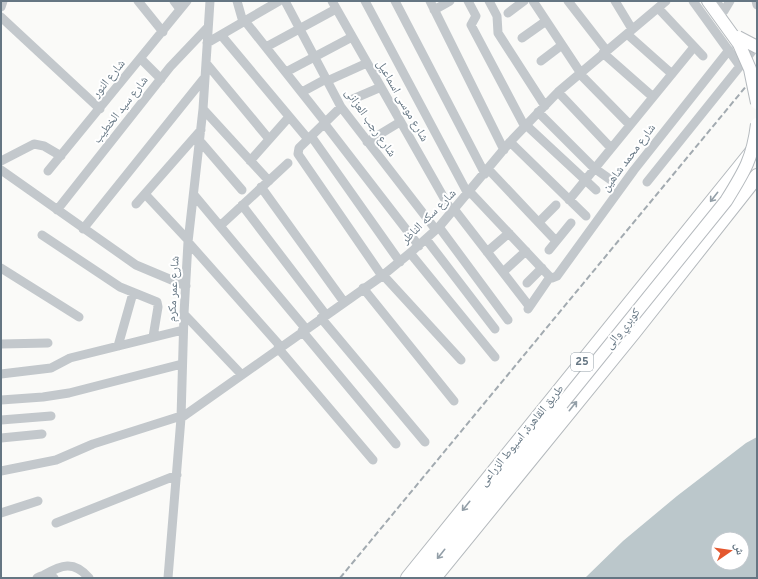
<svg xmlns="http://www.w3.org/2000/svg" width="758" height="579" font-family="Overpass,'Noto Naskh Arabic',sans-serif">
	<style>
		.water { fill: #bbc7cb; fill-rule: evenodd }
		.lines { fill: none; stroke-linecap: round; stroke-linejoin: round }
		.major-casing { stroke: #b5babe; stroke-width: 14 }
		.highway-casing { stroke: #b4b9bd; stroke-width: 16 }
		.minor { stroke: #c3c8cc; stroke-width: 9 }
		.major { stroke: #fff; stroke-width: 12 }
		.highway { stroke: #fff; stroke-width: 14 }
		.rail { stroke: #a2aab0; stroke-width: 2; stroke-dasharray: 6 3; stroke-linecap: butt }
		.major-bridge-casing { stroke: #b5babe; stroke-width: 14; stroke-linecap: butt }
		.major-bridge { stroke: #fff; stroke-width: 12 }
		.oneway { stroke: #939fa8 }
		.labels { text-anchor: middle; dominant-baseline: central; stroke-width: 4; stroke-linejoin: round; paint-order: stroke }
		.shield { fill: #fff; stroke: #939fa8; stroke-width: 1 }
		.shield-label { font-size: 11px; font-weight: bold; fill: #657683 }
		.street-label { font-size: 12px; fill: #657683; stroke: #fff }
	</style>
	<rect width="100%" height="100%" fill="#fafaf8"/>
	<path class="water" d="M757,437V578H585L623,541L677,496L746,443ZM718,539H742V563H718Z"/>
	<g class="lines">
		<g class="major-casing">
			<path id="major" d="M708,1L739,44
				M422,578L562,404"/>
		</g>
		<g class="highway-casing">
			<path id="highway" d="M408,578L752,152
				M434,578L634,332L757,176"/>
		</g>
		<path class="minor" d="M138,1L163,32
			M174,1L180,9
			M237,1L243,22
			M285,1L341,107L436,230
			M332,1L452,212
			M365,1L468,194
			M395,1L485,174
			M430,1L504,150
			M468,1L476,16L471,25L525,127
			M489,1L497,16L498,33L545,106
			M533,1L580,72
			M568,1L606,50
			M615,1L632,29
			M693,1L740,66
			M715,1L724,11L730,1
			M756,1L757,5
			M1,7L3,1
			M658,8L703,56
			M434,10L450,1
			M508,13L524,1
			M1,17L100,109
			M245,21L325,122
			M627,34L672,74
			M221,35L308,139
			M522,38L546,21
			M207,43L279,1
			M266,47L336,9
			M603,53L653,97
			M141,59L161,79
			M541,61L562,45
			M206,63L269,139
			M286,72L352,37
			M579,73L630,125
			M327,81L367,63
			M302,92L326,79
			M558,92L611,148
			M353,99L381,87
			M341,107L299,148L298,154L382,276
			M203,109L269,181
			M538,112L594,168L611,180
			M324,123L419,246
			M526,125L596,190
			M311,136L400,262
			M199,140L242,190
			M367,142L400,122
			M510,142L586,216
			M1,161L34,144L44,146L61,156
			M250,161L289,117
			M1,170L136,265L186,286
			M489,170L556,241
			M48,171L187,1
			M647,182L757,45
			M261,187L344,302
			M470,192L550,277
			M145,194L188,240
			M194,195L306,329
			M569,200L694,47
			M136,204L201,130
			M242,205L326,315
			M454,209L529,306
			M57,210L170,67L208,27
			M539,222L556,205
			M220,226L288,163
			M439,227L508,320
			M83,229L205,77
			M42,235L120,287L157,302L158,307L153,337
			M426,239L495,329
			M188,242L281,347
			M549,250L571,223
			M487,252L509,233
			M410,253L495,357
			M1,268L79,317
			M503,272L526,251
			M383,275L461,360
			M550,277L552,278L557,276L634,170L729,50
			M527,283L542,268
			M363,288L454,401
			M528,309L550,277
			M184,314L241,374
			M321,318L425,442
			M302,331L396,444
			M1,344L48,343
			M118,346L133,293
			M278,348L373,460
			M1,374L51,368L70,358L183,330
			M1,400L43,397L69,393L182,364
			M181,418L382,276L410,253L439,227L510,142L558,92L666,1
			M1,420L51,416
			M1,438L42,434
			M1,471L56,460L93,444L181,416
			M1,513L38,501
			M56,523L177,475
			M44,575C61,565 74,560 89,578
			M37,578C44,574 48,574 54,578
			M168,578L181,418L184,314L188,242L203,109L210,1"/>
		<use href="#major" class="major"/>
		<use href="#highway" class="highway"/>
		<path class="rail" d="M340,578L757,73"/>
		<g class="major-bridge-casing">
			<path id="major-bridge" d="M738,37L757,47
				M739,44L750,69L757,103
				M562,404L726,201C744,172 753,158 757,124"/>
		</g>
		<use href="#major-bridge" class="major-bridge"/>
	</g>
	<defs><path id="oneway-shaft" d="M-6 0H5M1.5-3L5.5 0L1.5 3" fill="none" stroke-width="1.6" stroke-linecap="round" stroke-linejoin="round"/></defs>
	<g class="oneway">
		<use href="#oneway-shaft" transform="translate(714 197) rotate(128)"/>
		<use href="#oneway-shaft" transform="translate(573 406) rotate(-51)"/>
		<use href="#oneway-shaft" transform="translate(466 506) rotate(129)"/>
		<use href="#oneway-shaft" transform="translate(441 554) rotate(129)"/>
	</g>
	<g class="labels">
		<rect class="shield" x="571" y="353" width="22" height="18" rx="3"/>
		<g class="shield-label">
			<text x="582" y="362">25</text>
		</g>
		<g class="street-label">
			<text transform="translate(109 79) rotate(-51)">شارع النور</text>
			<text transform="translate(402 101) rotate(60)">شارع موسى اسماعيل</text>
			<text transform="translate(121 110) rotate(-52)">شارع سيد الخطيب</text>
			<text transform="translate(370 123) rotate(55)">شارع رجب العزانى</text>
			<text transform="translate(629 158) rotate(-53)">شارع محمد شاهين</text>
			<text transform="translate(429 217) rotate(-45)">شارع سكه الناظر</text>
			<text transform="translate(174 289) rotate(-87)">شارع عمر مكرم</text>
			<text transform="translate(623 329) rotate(-51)">كوبري والى</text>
			<text transform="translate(522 436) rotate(-51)">طريق القاهرة, اسيوط الزراعى</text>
		</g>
	</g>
	<rect width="758" height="579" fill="none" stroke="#657683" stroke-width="4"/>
	<g transform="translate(730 551) rotate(77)"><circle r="19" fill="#ffffff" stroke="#c1c8cd"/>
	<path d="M0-3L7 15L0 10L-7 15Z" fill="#e4572e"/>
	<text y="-6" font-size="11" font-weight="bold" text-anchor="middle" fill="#657683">ش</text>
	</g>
</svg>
